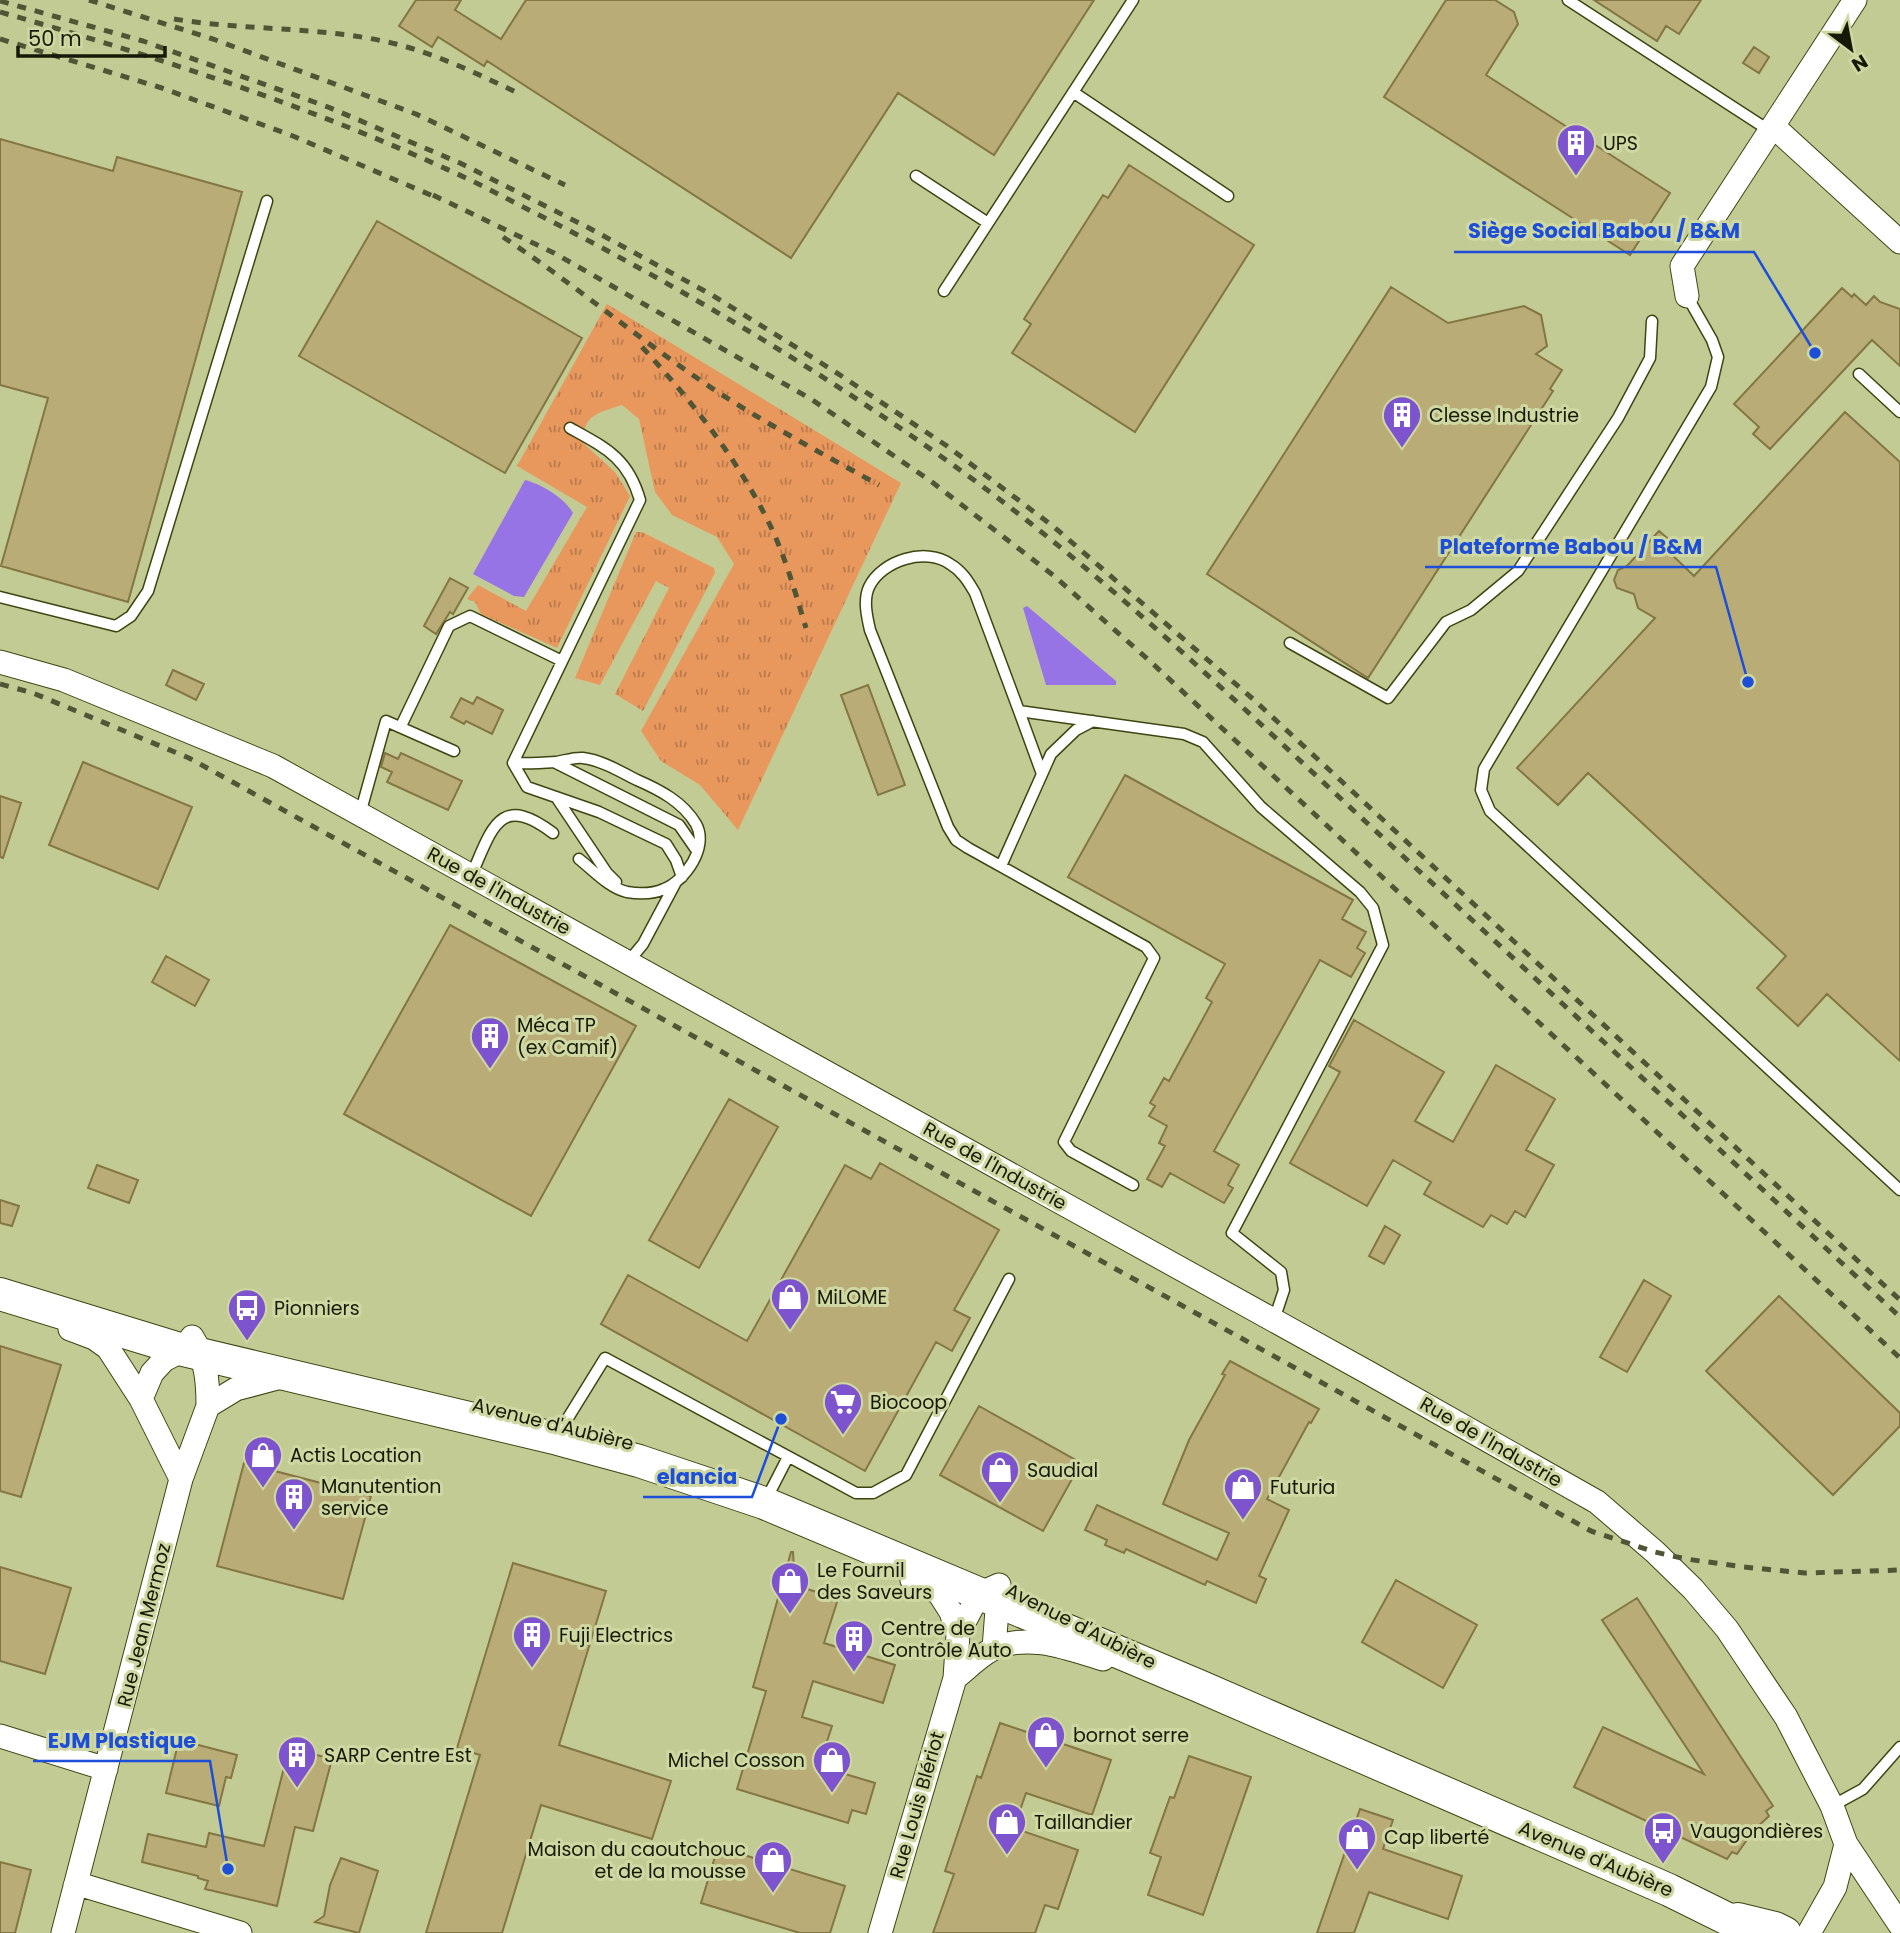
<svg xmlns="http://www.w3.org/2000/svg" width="1900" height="1933" font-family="Poppins,sans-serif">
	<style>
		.grass { fill: url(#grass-tufts) }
		.water { fill: #9774e6 }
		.building { fill: #b9ac77; stroke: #837643; stroke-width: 2 }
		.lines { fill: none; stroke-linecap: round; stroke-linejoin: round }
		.lane-casing { stroke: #3f4511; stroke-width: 13 }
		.street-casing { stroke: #3f4511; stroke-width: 25 }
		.secondary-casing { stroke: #3f4511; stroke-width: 34 }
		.lane { stroke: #fff; stroke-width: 10 }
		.street { stroke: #fff; stroke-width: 23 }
		.secondary { stroke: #fff; stroke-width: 32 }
		.rail { stroke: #505535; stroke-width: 5; stroke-dasharray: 9 9; stroke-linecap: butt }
		.labels { text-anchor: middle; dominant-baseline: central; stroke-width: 6; stroke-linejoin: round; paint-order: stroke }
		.poi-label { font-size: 19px; fill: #161905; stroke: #cfd8a2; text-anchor: start }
		.street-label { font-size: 19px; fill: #161905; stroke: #cfd8a2 }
		.leader { fill: none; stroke: #1d4ed8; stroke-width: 2.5 }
		.callout-dot { fill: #1d4ed8; stroke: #cfd8a2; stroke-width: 2.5 }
		.callout-label { font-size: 21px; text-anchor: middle; font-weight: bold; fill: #1d4ed8; stroke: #cfd8a2; stroke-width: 6; stroke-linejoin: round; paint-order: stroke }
	</style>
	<defs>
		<pattern id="grass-tufts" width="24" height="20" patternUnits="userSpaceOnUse" patternTransform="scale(1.75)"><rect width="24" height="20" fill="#e8975d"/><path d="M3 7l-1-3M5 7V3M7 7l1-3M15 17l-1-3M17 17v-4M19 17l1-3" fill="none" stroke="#bb7a4b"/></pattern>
	</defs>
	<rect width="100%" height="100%" fill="#c3cb95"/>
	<path class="grass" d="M607,304L901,483L738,830L700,785L661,761L641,731L734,564L717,537L672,515L655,492L639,419L622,405C598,413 583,414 583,443L615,472L630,496L557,648L481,614L475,602L467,599L478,585L526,611L587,507L517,466Z
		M636,532H642L714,568L715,573L643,711L615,694L669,588L656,581L600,685L575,678Z"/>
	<path class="water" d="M525,480C541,484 565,498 573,513L524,597L514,596L473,574Z
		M1027,606L1116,681V685H1046L1023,608Z"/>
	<path class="building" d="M416,0H461L455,10L501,39L526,0H1094L994,155L898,93L791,258L487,61L484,66L438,37L432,47L399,26Z
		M1446,0H1495L1514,12L1518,24L1486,75L1670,193L1630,255L1384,97Z
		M1594,0H1701L1679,34L1666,26L1657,41Z
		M1754,47L1769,57L1759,73L1743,63Z
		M0,139L113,171L117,157L242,192L128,602L1,566L48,398L0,385Z
		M1129,165L1254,245L1135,432L1012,353L1031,324L1024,319L1103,195L1108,198Z
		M377,221L582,338L505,473L299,356Z
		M1391,287L1448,323L1524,306L1541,315L1547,346L1536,354L1562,370L1550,389L1553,391L1368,678L1207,574Z
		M1842,288L1852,297L1854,294L1866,305L1874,296L1880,302L1900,309V366L1872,340L1770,449L1753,434L1759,427L1734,404Z
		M1845,412L1900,462V1061L1827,994L1798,1026L1757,988L1786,956L1588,773L1558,805L1517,768L1655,618L1638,608L1634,594L1617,588L1614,580L1618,570L1627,566L1659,531L1673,543L1667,550L1694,576Z
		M450,578L468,588L453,614L450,612L436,634L424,626Z
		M173,670L204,684L196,700L166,685Z
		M868,685L905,785L878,795L841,695Z
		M477,697L503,710L492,734L466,721L464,724L451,717L461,698L473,704Z
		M385,753L398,759L401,753L462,781L448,810L387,782L392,772L381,767Z
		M83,762L192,807L158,889L49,845Z
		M1125,775L1353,900L1342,919L1366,932L1357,948L1365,953L1351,977L1320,960L1214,1151L1239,1165L1228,1185L1233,1188L1224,1203L1170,1173L1162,1187L1147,1179L1165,1146L1159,1143L1167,1126L1149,1116L1155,1106L1150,1103L1164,1078L1169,1081L1212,1002L1206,998L1225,964L1068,877Z
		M0,796L21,803L3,858L0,857Z
		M450,925L636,1026L531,1216L344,1114Z
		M166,956L209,980L195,1006L152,982Z
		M1354,1020L1444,1072L1415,1121L1453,1142L1496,1065L1555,1099L1526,1150L1554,1165L1525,1217L1515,1211L1507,1224L1491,1215L1483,1227L1424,1194L1431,1182L1393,1160L1367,1206L1290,1163L1340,1072L1329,1066Z
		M729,1099L778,1127L699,1268L649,1240Z
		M880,1163L999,1230L954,1310L970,1318L952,1351L936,1342L865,1471L601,1324L628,1275L747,1341L845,1165L871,1179Z
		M97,1165L138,1180L129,1203L88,1188Z
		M0,1200L19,1206L12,1226L0,1223Z
		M1385,1226L1400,1235L1384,1264L1369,1256Z
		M1644,1280L1671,1296L1627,1372L1600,1357Z
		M1779,1296L1900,1413V1426L1833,1495L1706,1371Z
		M0,1346L61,1365L21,1497L0,1491Z
		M1230,1361L1319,1409L1311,1423L1309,1422L1267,1499L1289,1510L1259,1576L1266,1579L1256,1603L1207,1581L1205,1585L1126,1549L1124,1553L1105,1545L1107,1540L1085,1530L1097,1505L1217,1560L1229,1533L1163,1504L1189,1440L1225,1375L1222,1374Z
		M979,1406L1081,1463L1043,1531L940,1475Z
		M244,1463L371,1496L343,1599L217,1566Z
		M791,1552H793L795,1585L838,1599L824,1643L895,1665L883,1703L813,1681L802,1717L832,1726L819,1766L875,1783L866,1814L852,1810L848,1823L737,1789L766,1691L753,1687Z
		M513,1563L606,1591L559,1745L671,1781L652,1839L541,1805L502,1933H426L480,1755L457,1748Z
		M0,1567L71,1588L45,1674L0,1661Z
		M1396,1580L1477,1625L1443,1688L1362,1642Z
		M1637,1598L1773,1806L1766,1811L1769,1816L1753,1831L1737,1854L1732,1852L1727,1859L1574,1787L1603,1727L1704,1774L1602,1620Z
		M1000,1723L1111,1760L1092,1815L1026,1793L1014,1828L1078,1850L1058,1909L1045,1905L1035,1933H933L954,1874L945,1871L977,1776L981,1778Z
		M179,1740L237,1755L231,1778L226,1777L219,1806L166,1793Z
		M289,1748L332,1759L313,1831L295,1827L277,1906L205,1889L208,1881L198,1878V1876L142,1862L148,1834L206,1847L209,1833L264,1846Z
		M1189,1756L1251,1777L1203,1915L1148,1895L1161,1857L1150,1853L1170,1797L1174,1798Z
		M1360,1809L1393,1820L1383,1849L1462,1876L1448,1919L1369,1892L1354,1933H1317Z
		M718,1847L845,1886L830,1933H800L701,1903Z
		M341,1858L378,1871L359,1933L315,1922L324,1916L330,1885Z
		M0,1862L31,1870L15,1933H0Z"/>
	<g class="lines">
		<g class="lane-casing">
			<path id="lane" d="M1568,0L1770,131
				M1073,92L1228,196
				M916,176L988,223
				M944,291L1133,0
				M1687,296L1712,340L1718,357L1711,387L1484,769L1481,790L1490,811L1900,1190
				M1859,374L1900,412
				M0,597L116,626L131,616L148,591L267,201
				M1290,643L1388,698L1446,622L1471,610L1518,571L1618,418L1650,358L1652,321
				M1019,711L1042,774
				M401,726L449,626L470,616L562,661
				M554,762L679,825L697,851
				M513,763L640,500C628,458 606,448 570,428
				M556,797L607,873L616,882
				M360,814L386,721L454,751
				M579,859C593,870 609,888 627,892C639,894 653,894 664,889C685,881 709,847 696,824C683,802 660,790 637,780C621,772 601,760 583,758C574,757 564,761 556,762C542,763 527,764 513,763L527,787L599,812L666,844L676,860L682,877
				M1001,866L1051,754L1076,730L1093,721
				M471,876C492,829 499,792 553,833
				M628,962L643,944L675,884
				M1133,1185L1071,1151L1064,1142L1154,958L1146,947L968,848L956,840L948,827L870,630C867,617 863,600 869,587C882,560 926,547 950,564C962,571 968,581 975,593L1019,711L1184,734L1203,742L1261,807L1360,892L1373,908L1383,945L1232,1233L1281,1272L1284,1290L1274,1320
				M559,1437L563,1426L605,1358L856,1493H873L906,1475L1009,1279
				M771,1490L788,1457
				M1832,1806L1863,1789L1900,1747"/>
		</g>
		<g class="street-casing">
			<path id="street" d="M1773,126L1900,242
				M1687,296L1682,266L1855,0
				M0,662L64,680L273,766L1369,1373L1597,1502L1655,1552L1693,1589L1727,1629L1786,1717L1832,1806L1846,1844L1900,1925
				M70,1329L94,1338L108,1348L141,1399L181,1479
				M141,1399L152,1373L164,1360L183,1350L192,1337C206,1359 208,1380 208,1406
				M958,1634L979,1594L999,1585L994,1648
				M955,1678C967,1669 981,1654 995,1648C1030,1633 1069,1649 1103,1659
				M0,1736L106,1769
				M75,1886H85L240,1933
				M63,1933L181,1479L208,1406L236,1389L285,1376
				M880,1933L955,1678L958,1634L951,1612L939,1593L912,1580
				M1809,1933L1835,1887L1846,1844"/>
		</g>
		<g class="secondary-casing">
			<path id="secondary" d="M0,1294L183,1350L558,1439L639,1461L764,1503L1199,1686L1669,1890L1756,1933
				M1738,1919L1775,1928L1785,1933"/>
		</g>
		<use href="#lane" class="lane"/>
		<use href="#street" class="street"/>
		<use href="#secondary" class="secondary"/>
		<path class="rail" d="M89,0L213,39L416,114L565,185
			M0,1L143,41L328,107L460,163L589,228L712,295L834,371L947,446L1054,527L1253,699L1900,1300
			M0,12C154,56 307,105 453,172C482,185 509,200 537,214C677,285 811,365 939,455C1093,563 1229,695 1366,822C1545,987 1722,1152 1900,1317
			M174,19C247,31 324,26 396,44C439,55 480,75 520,94
			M0,39L162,88L293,136L440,199
			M433,195L554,253L811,399L932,482L1053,575L1153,664L1900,1358
			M503,237C580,288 649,348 727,398C776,429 828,457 879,485
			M642,347C691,400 736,457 768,521C785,555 795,592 806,628
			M0,684L33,693L189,758L1591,1531L1655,1552L1686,1559L1744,1567L1805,1573L1900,1570"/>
	</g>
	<defs>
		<g id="building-pin" transform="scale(2.0125)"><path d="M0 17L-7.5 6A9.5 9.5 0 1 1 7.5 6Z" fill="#7d54cd" stroke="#cfd8a2"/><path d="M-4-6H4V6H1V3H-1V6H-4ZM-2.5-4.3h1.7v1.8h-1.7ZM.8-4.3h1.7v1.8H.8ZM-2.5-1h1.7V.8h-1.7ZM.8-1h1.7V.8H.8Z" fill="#fff"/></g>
		<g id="shop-pin" transform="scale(2.0125)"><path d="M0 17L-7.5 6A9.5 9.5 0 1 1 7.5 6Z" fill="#7d54cd" stroke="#cfd8a2"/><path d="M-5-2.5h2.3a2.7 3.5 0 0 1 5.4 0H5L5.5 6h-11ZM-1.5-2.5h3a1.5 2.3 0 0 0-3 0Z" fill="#fff"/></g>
		<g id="bus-pin" transform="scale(2.0125)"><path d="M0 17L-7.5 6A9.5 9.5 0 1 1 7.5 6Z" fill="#7d54cd" stroke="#cfd8a2"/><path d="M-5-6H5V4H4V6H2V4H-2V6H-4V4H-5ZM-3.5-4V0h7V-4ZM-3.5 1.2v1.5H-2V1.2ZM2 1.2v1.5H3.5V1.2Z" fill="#fff"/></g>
		<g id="supermarket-pin" transform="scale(2.0125)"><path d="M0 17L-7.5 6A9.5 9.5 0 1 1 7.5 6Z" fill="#7d54cd" stroke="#cfd8a2"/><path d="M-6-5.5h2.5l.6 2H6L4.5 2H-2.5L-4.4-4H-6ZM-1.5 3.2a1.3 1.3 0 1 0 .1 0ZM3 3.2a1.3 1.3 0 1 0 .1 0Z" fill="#fff"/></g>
	</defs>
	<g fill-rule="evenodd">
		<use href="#building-pin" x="1576" y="143"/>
		<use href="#building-pin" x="1402" y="415"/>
		<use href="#building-pin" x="490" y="1036"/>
		<use href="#shop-pin" x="790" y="1297"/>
		<use href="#bus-pin" x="247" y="1308"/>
		<use href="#supermarket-pin" x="843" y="1402"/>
		<use href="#shop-pin" x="263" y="1455"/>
		<use href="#shop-pin" x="1000" y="1470"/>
		<use href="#shop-pin" x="1243" y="1487"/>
		<use href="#building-pin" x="294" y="1497"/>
		<use href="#shop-pin" x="790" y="1581"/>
		<use href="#building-pin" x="532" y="1635"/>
		<use href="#building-pin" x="854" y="1639"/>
		<use href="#shop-pin" x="1046" y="1735"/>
		<use href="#building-pin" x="297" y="1755"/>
		<use href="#shop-pin" x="832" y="1760"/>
		<use href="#shop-pin" x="1007" y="1822"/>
		<use href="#bus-pin" x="1663" y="1831"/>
		<use href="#shop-pin" x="1357" y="1837"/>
		<use href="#shop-pin" x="773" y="1860"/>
	</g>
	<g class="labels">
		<g class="poi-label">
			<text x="1603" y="143">UPS</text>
			<text x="1429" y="415">Clesse Industrie</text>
			<text x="517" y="1025">Méca TP<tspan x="517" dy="22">(ex Camif)</tspan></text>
			<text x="817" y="1297">MiLOME</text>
			<text x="274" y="1308">Pionniers</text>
			<text x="870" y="1402">Biocoop</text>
			<text x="290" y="1455">Actis Location</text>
			<text x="1027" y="1470">Saudial</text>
			<text x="321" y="1486">Manutention<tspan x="321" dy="22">service</tspan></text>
			<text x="1270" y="1487">Futuria</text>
			<text x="817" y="1570">Le Fournil<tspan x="817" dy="22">des Saveurs</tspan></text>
			<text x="881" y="1628">Centre de<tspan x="881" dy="22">Contrôle Auto</tspan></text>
			<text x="559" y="1635">Fuji Electrics</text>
			<text x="1073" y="1735">bornot serre</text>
			<text x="324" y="1755">SARP Centre Est</text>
			<text x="805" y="1760" text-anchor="end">Michel Cosson</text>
			<text x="1034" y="1822">Taillandier</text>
			<text x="1690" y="1831">Vaugondières</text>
			<text x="1384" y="1837">Cap liberté</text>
			<text x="746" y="1849" text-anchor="end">Maison du caoutchouc<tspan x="746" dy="22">et de la mousse</tspan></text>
		</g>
		<g class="street-label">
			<text transform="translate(499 891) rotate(29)">Rue de l'Industrie</text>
			<text transform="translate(995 1166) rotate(29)">Rue de l'Industrie</text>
			<text transform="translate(553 1424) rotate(14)">Avenue d'Aubière</text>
			<text transform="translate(1491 1442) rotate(30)">Rue de l'Industrie</text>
			<text transform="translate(144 1625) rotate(-76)">Rue Jean Mermoz</text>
			<text transform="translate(1081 1626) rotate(27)">Avenue d'Aubière</text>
			<text transform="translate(917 1805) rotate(-74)">Rue Louis Blériot</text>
			<text transform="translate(1596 1859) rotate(23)">Avenue d'Aubière</text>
		</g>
	</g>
	<path class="leader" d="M1815 353L1754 252H1454M1748 682L1716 567H1425M781 1419L752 1497H643M228 1869L210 1761H33"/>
	<g class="callout-dot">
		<circle cx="1815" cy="353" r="7"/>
		<circle cx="1748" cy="682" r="7"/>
		<circle cx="781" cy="1419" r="7"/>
		<circle cx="228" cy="1869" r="7"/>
	</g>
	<g class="callout-label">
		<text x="1604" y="238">Siège Social Babou / B&amp;M</text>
		<text x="1571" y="554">Plateforme Babou / B&amp;M</text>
		<text x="697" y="1484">elancia</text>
		<text x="122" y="1748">EJM Plastique</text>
	</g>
	<g transform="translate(1851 49) rotate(148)" stroke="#cfd8a2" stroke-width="5" paint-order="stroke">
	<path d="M0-5L12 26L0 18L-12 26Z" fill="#161905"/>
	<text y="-10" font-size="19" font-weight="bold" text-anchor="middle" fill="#161905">N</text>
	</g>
	<path d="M18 46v10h147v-10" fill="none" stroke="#161905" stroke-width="3.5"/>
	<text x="28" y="46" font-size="21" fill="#161905" stroke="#cfd8a2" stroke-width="5" paint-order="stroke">50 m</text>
</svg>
